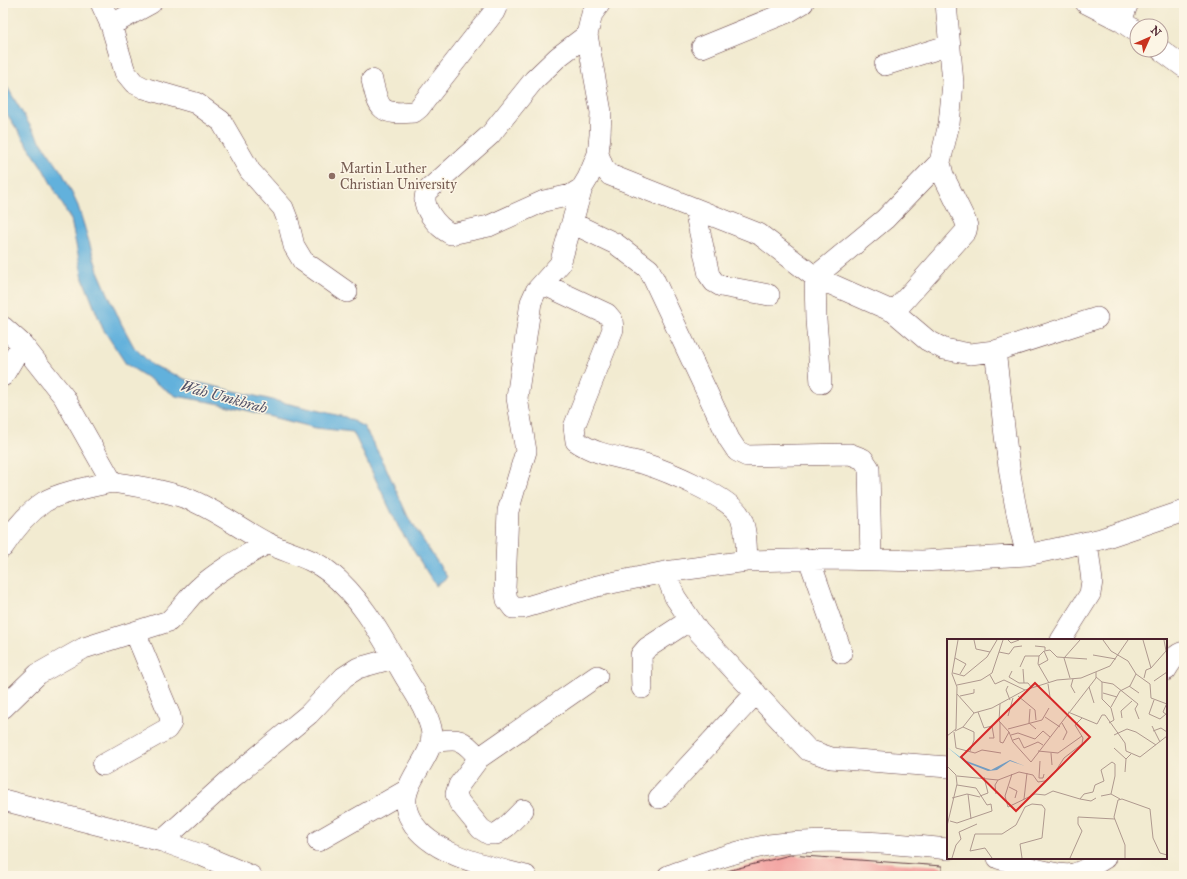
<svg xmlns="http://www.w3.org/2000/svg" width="1187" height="879" font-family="'IM FELL Great Primer',serif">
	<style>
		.water { fill: #62b1dc; stroke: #566884 }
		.building { fill: #f29e9d }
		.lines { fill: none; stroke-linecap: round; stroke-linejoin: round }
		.minor-casing { stroke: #633e44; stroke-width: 22 }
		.minor { stroke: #fff; stroke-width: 21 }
		.education-dot { fill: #8d6e63; stroke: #fcf5e5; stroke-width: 1.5 }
		.labels { text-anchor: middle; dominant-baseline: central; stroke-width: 3; stroke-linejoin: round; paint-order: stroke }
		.education-label { font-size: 14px; fill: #785e54; stroke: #fcf5e5; text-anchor: start }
		.water-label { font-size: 15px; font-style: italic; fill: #525269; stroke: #fcf5e5 }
		.inset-road { fill: none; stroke: #af998f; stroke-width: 1 }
		.view { fill: #d62828; fill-opacity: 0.15; stroke: #d62828; stroke-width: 2 }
		.inset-edge { fill: none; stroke: #4a1f2b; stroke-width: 2 }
	</style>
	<rect width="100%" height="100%" fill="#fcf5e5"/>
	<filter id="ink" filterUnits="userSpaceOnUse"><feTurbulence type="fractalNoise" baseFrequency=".025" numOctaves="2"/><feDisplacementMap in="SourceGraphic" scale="8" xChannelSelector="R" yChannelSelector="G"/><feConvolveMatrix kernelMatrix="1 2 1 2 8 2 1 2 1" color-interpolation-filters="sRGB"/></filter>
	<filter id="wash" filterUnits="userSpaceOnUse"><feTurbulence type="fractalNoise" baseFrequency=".012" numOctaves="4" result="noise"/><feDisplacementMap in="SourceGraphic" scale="16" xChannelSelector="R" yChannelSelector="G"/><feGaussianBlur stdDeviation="0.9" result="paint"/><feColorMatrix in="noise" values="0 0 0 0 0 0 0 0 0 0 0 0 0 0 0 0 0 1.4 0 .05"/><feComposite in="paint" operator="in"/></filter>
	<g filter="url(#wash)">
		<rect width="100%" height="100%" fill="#f2ebd1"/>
		<path class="water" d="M3,80L32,129L63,174L78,206L98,271L121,323L134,347L152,365L187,380L345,417L364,427L384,463L408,517L447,577L436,586L399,528L353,432L316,428L221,404L176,396L126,364L103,329L83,279L71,220L42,167L3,108Z"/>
		<g id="blocks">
			<path class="building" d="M790,855L942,866V876H728L727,871Z"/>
		</g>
	</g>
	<g filter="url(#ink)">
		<use href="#blocks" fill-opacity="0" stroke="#633e44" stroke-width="1"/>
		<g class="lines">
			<g class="minor-casing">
				<path id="minor" d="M101,3L111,25L125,72L134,83L144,88L196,103L221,121L250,171L283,208L288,221L294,246L303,261L347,292
					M1086,3L1121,21L1137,32
					M1121,21L1128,3
					M111,25L151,3
					M587,35L558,57L534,80L490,135L427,191C419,206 437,227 451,234L489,226L544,201L571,195L582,188L588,178L598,154L600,135L601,112L587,35L592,14L600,3
					M702,47L788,12L803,3
					M1161,50L1184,67
					M885,65L950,45
					M372,80C379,110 380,115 414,112L419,108L494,12L498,3
					M598,154L603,167L610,175L759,234L815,277L894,312L927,340L944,349L970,354L995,351L1097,318
					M582,188L560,264L536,291L531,302L517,398L526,451L508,511L505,588L507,600L513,608H523L597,586L665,572L747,561L836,559L922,561L1027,555L1101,539L1184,511
					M695,210L709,275L714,282L721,286L769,295
					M572,223L616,244L649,269L729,439L737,451L747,456L850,454L863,459L869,468L871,560
					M543,284L607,314L612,320L613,329L574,427L576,441C597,456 621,457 645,464C667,471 730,497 740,516C747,529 746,547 747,561
					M894,312L966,231L967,226L965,220L943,175L940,162L949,124L953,83L946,3
					M3,327L22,344L64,397L112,482C137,486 162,490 186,498C215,509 240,529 267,543C287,553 311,557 329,572C362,598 383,639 404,675C414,692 426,708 431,728C439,760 390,784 411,820C430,855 491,867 526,876
					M995,351C1004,420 1008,488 1027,555
					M3,376L22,344
					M821,383L816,320L815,277L885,219L940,162
					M3,547C14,530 28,513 44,502C60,492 94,486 112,482
					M809,559L842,653
					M665,572L675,597L698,631L808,750L831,758L948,767
					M1061,640L1090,594L1092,581L1087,542
					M1166,670C1170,663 1175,654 1184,652
					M642,688L641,655L647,648L690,620
					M3,708L38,674L84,648L169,621C180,611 187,599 198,589C218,570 244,557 268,543
					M431,742C459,739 460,736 479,758
					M103,765L167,729L171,723L170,716L135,632
					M659,798L756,693
					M3,800L162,841L201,855L251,876
					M523,810L506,827L496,834H489L481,829L459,802L456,794L459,785L479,758L597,676
					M162,841L233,777L309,714L344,677L358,668L394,658
					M318,841L407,790
					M998,858C1017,863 1056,878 1074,874C1085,871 1095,864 1105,858
					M668,876C701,864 734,851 769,845C825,837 892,843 948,849"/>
			</g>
			<use href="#minor" class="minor"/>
		</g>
	</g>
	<circle class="education-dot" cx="332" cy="176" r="4"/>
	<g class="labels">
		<g class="education-label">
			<text x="340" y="168">Martin Luther<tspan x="340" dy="16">Christian University</tspan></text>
		</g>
		<g class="water-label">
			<text transform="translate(224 397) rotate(15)">Wah Umkhrah</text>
		</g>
	</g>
	<g transform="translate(947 639)">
		<rect width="220" height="220" fill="#f2ebd1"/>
		<path d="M0,108L17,121L44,131L63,121L78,127L63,122L50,131L41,132L18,123Z" fill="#62b1dc"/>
		<path class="inset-road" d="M27,1L29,10L43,13M61,1L64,4L72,1M156,1L164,12L181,22L189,35L203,45L204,59L220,65M196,1L204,29L199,31L197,39M88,7L98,8V11M52,13L62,15L67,8L75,7M146,16L169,20M8,19L19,25L13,35M117,19L133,1M117,19L123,39M92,26L101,21L97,12M73,28L78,17H92M204,29L219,12L217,1M76,30L77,44M65,32L62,38L72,44H81L85,49M6,34L17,37L40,18L50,1M43,36L48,45L57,41L78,51M149,38L155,43V60L164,69L167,81L162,84M126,40L124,47L128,54M207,42L220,33M155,43L166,45L191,65L188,70L192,80M102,44L91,25L92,17L97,12L103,11L110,18L140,20M101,45L103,58M10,46L34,41L45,34L56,1M61,47L59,51L63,61M182,47L192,54M142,48L147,64M156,54L170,58M10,55L27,74M13,57L27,54V50M71,57L88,71L89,81M207,61L202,75L213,80L219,75M220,64L216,73L220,76M53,65L52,82L62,93L56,104L53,103V83M164,68L173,52L183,47L189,35M83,70L82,84L89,90M31,73L37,89L45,87L47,99H42M121,73L150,85L155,76H158L178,104L179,112L193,118L220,97M61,77L66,59M98,78L113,88M175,79L174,72L185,62M115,84L120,93L116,101M205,87L213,103M16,88L27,93V101L23,112M61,90L95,81L102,69M8,92L16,88L27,74L45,69L78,51L110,41L134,39L163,27L181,1M206,92L214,89L220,93M7,93L9,109L28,114L35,111L54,114M62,93L66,103L84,123L149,39V33M64,96L71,94L88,100L96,92L103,98M167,96L180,90L189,93L209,106M0,97L9,90L10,48L5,35L11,1M66,101L72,99L77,109L91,103L96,106M167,109L179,120M91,112L111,114L135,97M104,114L105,126M93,122L92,139H96L97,135M0,127L9,136L10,145L0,187M178,133L179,120L184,115M65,135L58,157L61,168L88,155L98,156L106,152L133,160L137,155L146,153L148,146L157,142L154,131L165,123L168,125V137L164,155M10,137L51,141L72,133L86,136L91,143L98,142L108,133L117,119L135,105L136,99L128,86L135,79M62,148L70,152L68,159M21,155L24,180M49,155L48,146L51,141M33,157L41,154L37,138M154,157L164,155L173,160M5,159L20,155L33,158M77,160L80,134M133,160L144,162L149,159M3,182L10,184L45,172L44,165L40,166L29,149L10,146M5,219L9,206L14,200L12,193L30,185M45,219L38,209L23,212L28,195H55L69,186L78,168L85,165L95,166L98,170L95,199L73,205L75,219M123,219L135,192L131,185V178L168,180M178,219V206L167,178L171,161L175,160L203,170L206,199L213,214L220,216"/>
		<path class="view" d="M88,44L143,98L69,172L14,118Z"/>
		<rect width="220" height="220" class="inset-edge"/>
	</g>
	<rect width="1187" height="879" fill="none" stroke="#fcf5e5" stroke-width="16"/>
	<g transform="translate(1149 38) rotate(45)"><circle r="19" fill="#fcf5e5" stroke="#b59f9b"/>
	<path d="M0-3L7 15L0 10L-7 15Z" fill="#c8321e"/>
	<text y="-6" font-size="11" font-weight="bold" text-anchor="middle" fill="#4a1f2b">N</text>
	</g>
</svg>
